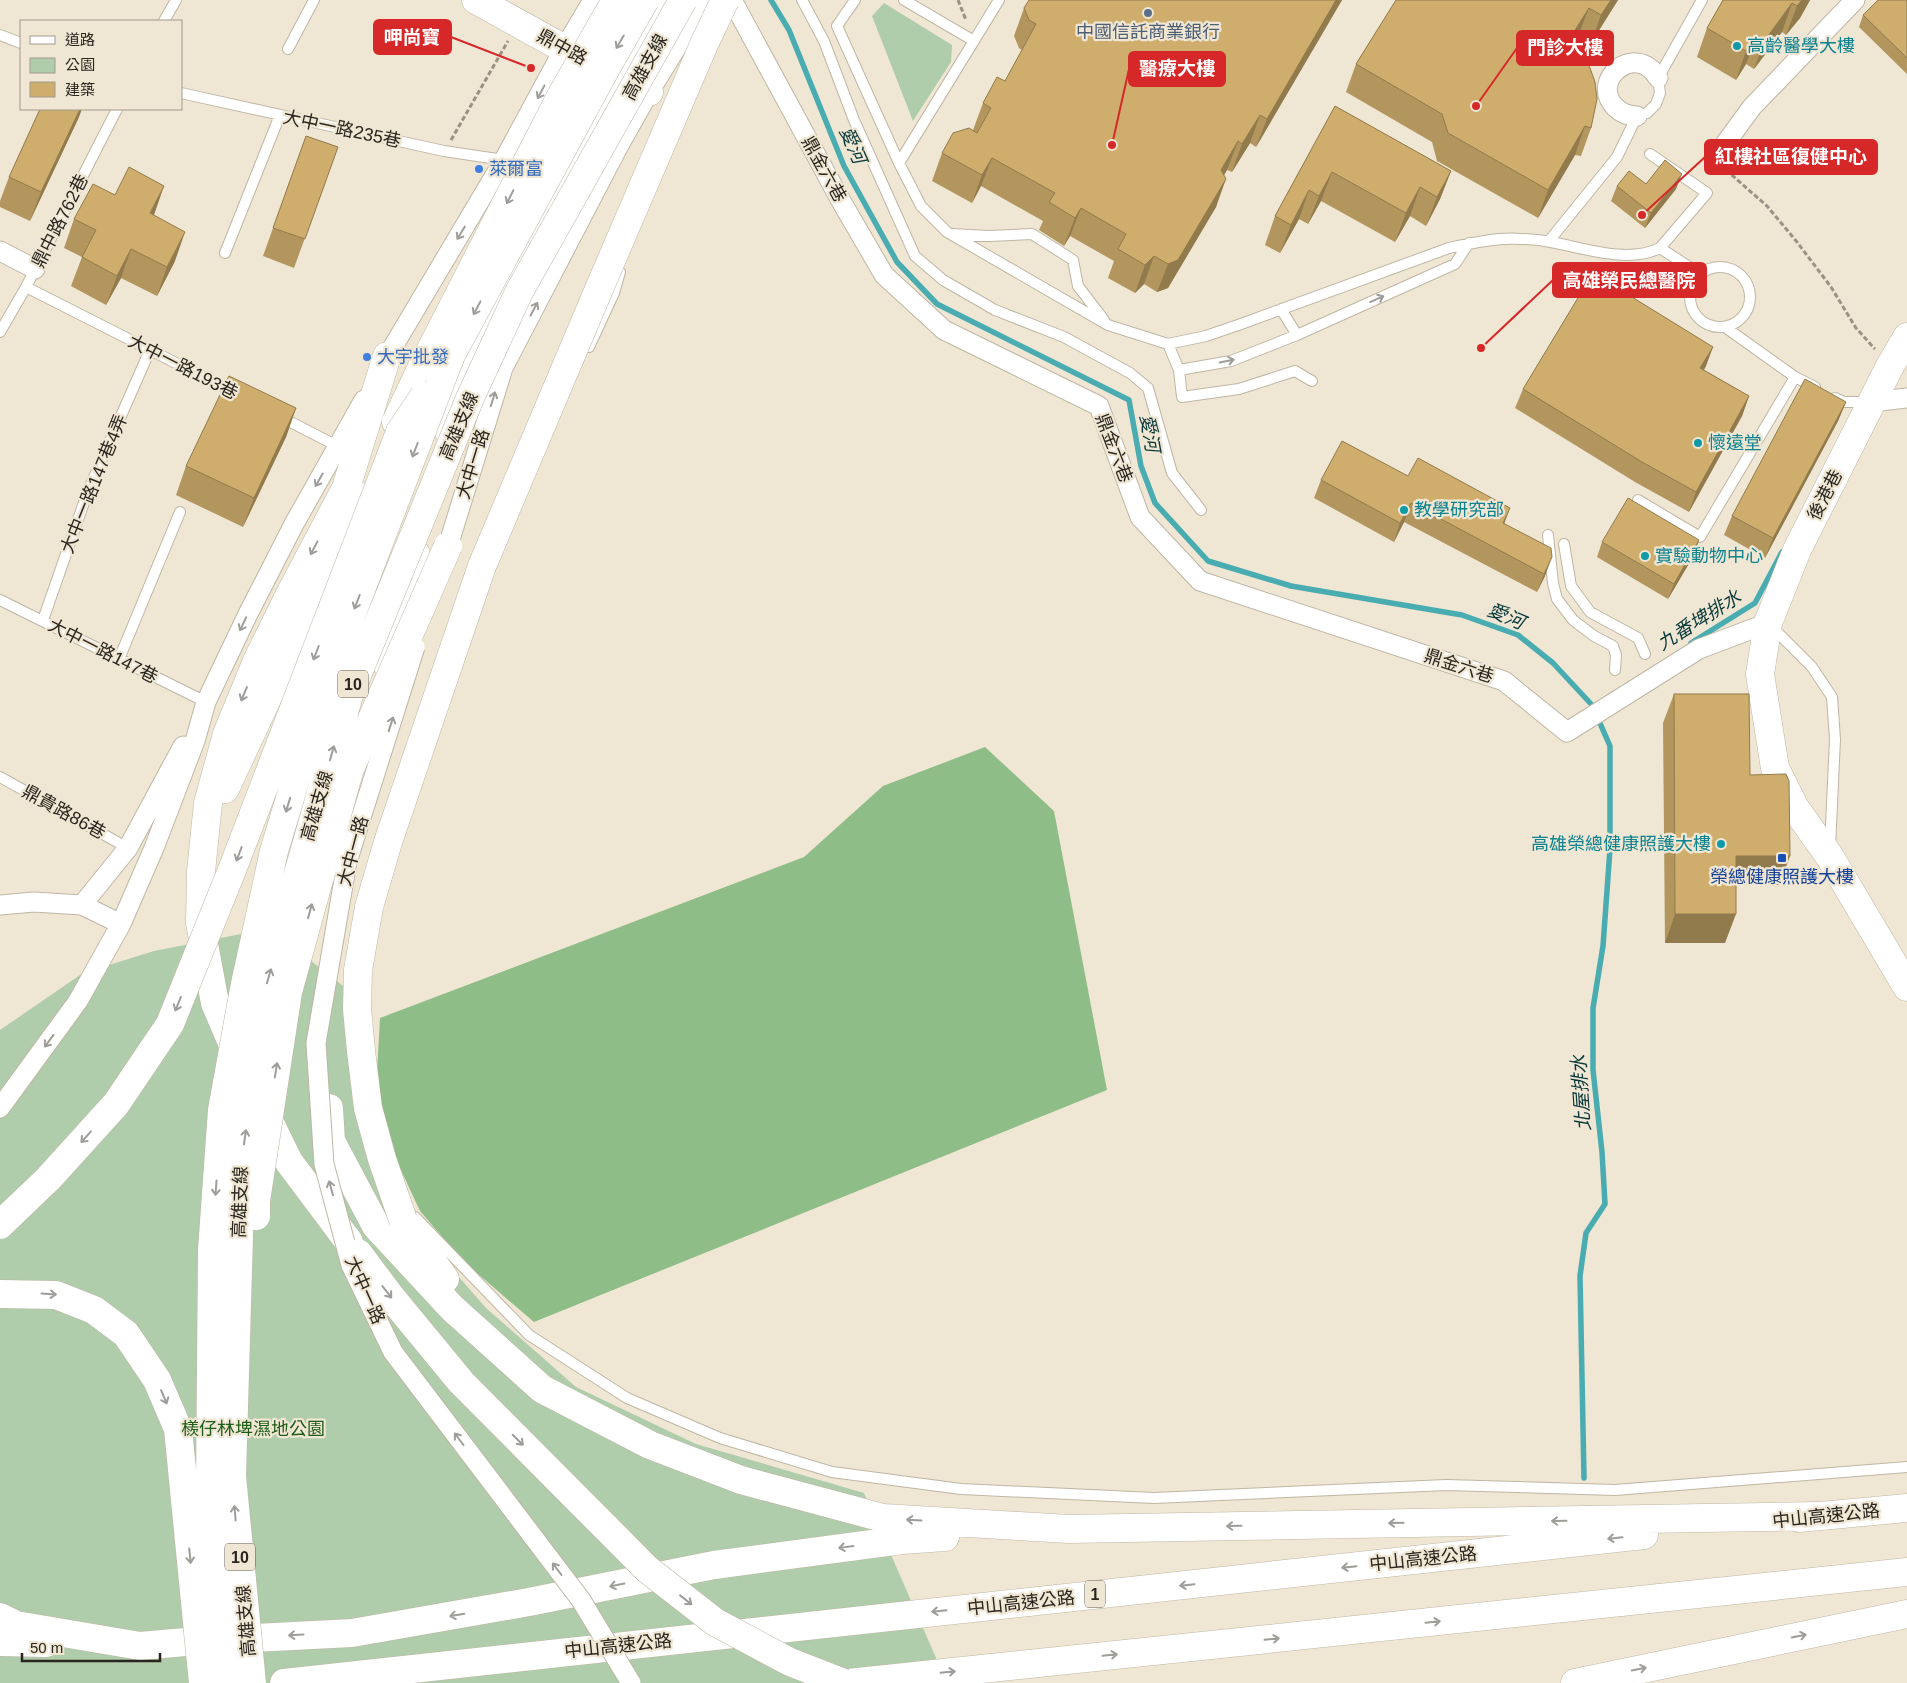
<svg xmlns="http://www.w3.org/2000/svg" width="1907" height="1683" font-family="Arial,'Noto Sans TC',sans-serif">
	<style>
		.green { fill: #afccab }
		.forest { fill: #8ebd87 }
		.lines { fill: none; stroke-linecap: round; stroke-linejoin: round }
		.stream { stroke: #49acb0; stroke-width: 5.5 }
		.lane-casing { stroke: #bfb6a4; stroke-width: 12 }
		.street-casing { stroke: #bfb6a4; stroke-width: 21 }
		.secondary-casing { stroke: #bfb6a4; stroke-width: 29 }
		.highway-casing { stroke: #bfb6a4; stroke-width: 29 }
		.path { stroke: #999285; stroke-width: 3; stroke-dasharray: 5 2.5; stroke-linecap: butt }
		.lane { stroke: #fff; stroke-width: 10 }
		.street { stroke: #fff; stroke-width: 19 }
		.secondary { stroke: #fff; stroke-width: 28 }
		.highway { stroke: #fff; stroke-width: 28 }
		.street-bridge-casing { stroke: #bfb6a4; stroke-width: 21; stroke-linecap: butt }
		.highway-bridge-casing { stroke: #bfb6a4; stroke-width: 29; stroke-linecap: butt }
		.street-bridge { stroke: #fff; stroke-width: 19 }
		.highway-bridge { stroke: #fff; stroke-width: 28 }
		.wall { fill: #b2965e }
		.shaded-wall { fill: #917a4c }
		.building { fill: #cfae6d; stroke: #917a4c }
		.oneway { stroke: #9f9d9a }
		.service-dot { fill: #5c6f8a; stroke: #f0e6d4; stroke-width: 2 }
		.culture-dot { fill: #0f9aa8; stroke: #f0e6d4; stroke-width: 2 }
		.shop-dot { fill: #3f7fe0; stroke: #f0e6d4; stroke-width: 2 }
		.transit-dot { fill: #1a4fb4; stroke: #f0e6d4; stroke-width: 2 }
		.labels { text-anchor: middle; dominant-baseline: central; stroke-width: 4.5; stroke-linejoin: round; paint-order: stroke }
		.shield { fill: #f0e6d4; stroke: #656055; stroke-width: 1 }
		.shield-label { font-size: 16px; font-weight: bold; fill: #2a261f }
		.service-label { font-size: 18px; fill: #4e5e75; stroke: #f0e6d4 }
		.culture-label { font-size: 18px; fill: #0d838f; stroke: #f0e6d4; text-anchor: start }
		.street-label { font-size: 18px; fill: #2a261f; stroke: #f0e6d4 }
		.shop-label { font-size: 18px; fill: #366cbe; stroke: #f0e6d4; text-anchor: start }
		.transit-label { font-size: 18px; fill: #164399; stroke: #f0e6d4 }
		.park-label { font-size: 18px; fill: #1e5d17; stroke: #f0e6d4 }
		.water-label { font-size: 19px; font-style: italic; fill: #08383a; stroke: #f0e6d4 }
		.leader { fill: none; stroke: #d62828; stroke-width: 2 }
		.callout-dot { fill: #d62828; stroke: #f0e6d4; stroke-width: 2 }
		.callout { fill: #d62828; stroke: #d62828; stroke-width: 2 }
		.callout-label { font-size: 19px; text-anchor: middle; font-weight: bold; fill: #fff }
	</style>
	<rect width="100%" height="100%" fill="#f0e6d4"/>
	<path class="green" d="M884,3L952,45L951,62L913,121L872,16Z
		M241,934L306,957L351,992L394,1203L486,1308L576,1387L696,1444L864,1493L947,1683H0V1030L83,973L154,951Z"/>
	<path class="forest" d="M985,747L1054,811L1107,1090L534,1322L463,1261L420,1211L393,1153L376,1092L380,1018L804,857L883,786Z"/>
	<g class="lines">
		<path class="stream" d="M771,0L789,30L844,166L897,262L937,304L1129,400L1141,466L1155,503L1208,561L1291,586L1462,615L1518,635L1553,663L1592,705L1610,746V849L1603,946L1593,1008V1070L1602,1152L1605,1204L1586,1233L1580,1276L1584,1478
			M1691,643L1755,603L1782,552"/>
		<g class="lane-casing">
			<path id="lane" d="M802,0L824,41L854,120L915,256L943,280L995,310L1064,337L1130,373L1148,388L1172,473L1201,510
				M855,0L837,26L899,163
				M904,0L974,41
				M999,0L899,163L921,206L947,232L1108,325L1168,344L1206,336L1241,324L1449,248C1471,243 1499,237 1521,239C1531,239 1541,240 1551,242C1584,248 1628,264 1660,248L1707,193L1650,154
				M164,21L176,0
				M0,35L21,43
				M288,49L314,0
				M181,93L444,151L504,160
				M952,234L989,236L1032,234L1073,260L1078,286L1104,320
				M1549,241L1617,157L1637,116L1647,113L1656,104L1660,93L1658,78L1702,0
				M1660,248L1700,274
				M225,253L280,115
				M1690 297a30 30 0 1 1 60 0a30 30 0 1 1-60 0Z
				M26,287L235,393
				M1281,309L1297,335
				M1725,327L1795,377L1815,387
				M0,332L26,287L117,109
				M1168,344L1179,370L1182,397L1239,389L1295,371L1312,381
				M589,347L614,293L620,272
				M1179,370L1231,361L1297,335L1455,264L1469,243
				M1835,398L1844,402H1869
				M279,416L339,447
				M1638,500L1700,537L1795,377
				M1548,535L1553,583L1557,599L1573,620L1594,636L1613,646L1616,655L1615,670
				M1564,544L1571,586L1590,612L1638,638L1645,654
				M0,600L206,702
				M43,620L88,491L150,350
				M1771,626L1812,667L1832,697L1835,739L1830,848
				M119,659L180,512
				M0,777L128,848
				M415,1217L529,1335L627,1398L720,1438L832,1472L961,1489L1154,1498L1446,1485L1615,1490L1907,1467"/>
		</g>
		<g class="street-casing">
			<path id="street" d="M732,0L841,201L884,275L944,330L1099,406L1140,517L1200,581L1504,681L1567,732L1699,649L1768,623
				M614,89L666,0
				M1637,116C1628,116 1621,113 1615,107C1589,80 1636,41 1658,78
				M1714,159L1752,107L1855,0
				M0,251L35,269
				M381,367L504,160L564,49L593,0
				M1872,402L1907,398
				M448,546L503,368L618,147L649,92L706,0
				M0,905L34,902L82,905L121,924
				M82,905L128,848L183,746
				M0,1108L78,1001L121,924L154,848L195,741L206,702L247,616L294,524L364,400"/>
		</g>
		<g class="secondary-casing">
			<path id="secondary" d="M476,0L619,79L649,92
				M1907,337L1890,366L1797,550L1768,623L1760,674L1775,768L1795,808L1830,857L1907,987"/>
		</g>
		<g class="highway-casing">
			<path id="highway" d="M396,422L422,367
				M448,430L459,387L525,249L610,97
				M387,664L416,554
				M225,789L361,497
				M342,859L362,770
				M238,1057L215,1003L200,923L201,872L208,803L227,734L257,661L290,594L346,488L387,356
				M329,1108L331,1141L376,1226L452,1308L542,1389L650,1445L741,1480L883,1518L1069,1529L1817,1516
				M263,1109L289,1162L349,1242
				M403,1220L445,1279
				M1799,1518L1907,1508
				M0,1617L16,1625L140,1646L197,1641L352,1633L529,1602L714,1565L902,1540L945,1537
				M0,1642L46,1643
				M284,1683L1644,1535
				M848,1683L1907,1572
				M1575,1683L1907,1614"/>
		</g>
		<path class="path" d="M958,0L966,20
			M451,140L508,41
			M1726,170L1767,206L1797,242L1831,287L1856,328L1875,349"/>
		<use href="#lane" class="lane"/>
		<use href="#street" class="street"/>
		<use href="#secondary" class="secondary"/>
		<use href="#highway" class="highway"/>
		<g class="street-bridge-casing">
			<path id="street-bridge" d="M415,647L347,862L316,1043L324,1164L351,1265L393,1352L581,1600L631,1683"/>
		</g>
		<g class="highway-bridge-casing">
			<path id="highway-bridge" d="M422,367L561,96L616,0
				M256,1216V1201L288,992L349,771L448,546
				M403,1220L382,1159L368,1108L361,1051L357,1009L358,970L369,907L388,842L482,566L599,289L705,42L725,0
				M0,1225L48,1179L116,1104L170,1024L232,870L400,432L424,396
				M358,1253L391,1297L461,1382L647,1569L715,1622L790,1662L844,1683
				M0,1294L56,1295L94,1310L126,1334L157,1380L178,1429L203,1683
				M231,1683L210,1484L212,1250L222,1110L245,984L274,851L324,686L451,355L606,68L645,0
				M252,1683L232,1476L241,1167L266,986L349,695L470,398L519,292L683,0"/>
		</g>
		<use href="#street-bridge" class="street-bridge"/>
		<use href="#highway-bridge" class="highway-bridge"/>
	</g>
	<path class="wall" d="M1342,0L1256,147L1250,143L1232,172L1227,170L1224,175L1216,207L1168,288L1157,292L1144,284L1135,293L1108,278L1114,261L1070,236L1064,246L1039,230L1043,221L981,186L972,203L932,181L942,153L973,130L983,103L1005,81L1022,50L1019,48L1014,36L1024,8Z
		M1396,0H1618L1591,43L1578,36L1574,43L1591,128L1581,156L1575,155L1538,218L1437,161L1432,142L1346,92L1356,64Z
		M1723,0H1810L1800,18L1786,35L1782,32L1754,69L1746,64L1736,80L1697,57L1707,28Z
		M1907,0V74L1859,27L1863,15Z
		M1335,106L1451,171L1440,199L1426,226L1410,216L1395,242L1321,201L1308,224L1299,219L1280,253L1265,245L1275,216Z
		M79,117L30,221L0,207V201L9,177Z
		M306,136L338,147L294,268L263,256Z
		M1617,186L1676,189L1645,228L1611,201Z
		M153,215L175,261L157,296L121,278L106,305L71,286L82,257L64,248L74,219Z
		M1706,366L1704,370L1749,396L1742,416L1689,512L1635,482L1515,408L1523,389Z
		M1846,402L1838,421L1765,558L1724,535L1732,516Z
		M296,408L286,437L243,527L176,495L186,466Z
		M1408,476L1505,524L1545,576L1537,592L1404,522L1394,542L1314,498L1321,480Z
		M1602,542L1694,555L1668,599L1597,557Z
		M1674,694L1750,775L1779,885H1736L1725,943H1665L1663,723Z"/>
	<path class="shaded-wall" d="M1336,0H1342L1256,147L1267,119Z
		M1611,0H1618L1591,43L1601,15Z
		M1802,0H1810L1800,18L1786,35L1797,6Z
		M1792,3L1782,32L1754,69L1765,40Z
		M1589,8L1578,36L1560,67L1570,38Z
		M1757,35L1746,64L1736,80L1746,51Z
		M80,109H82L79,117L30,221L41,192Z
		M1260,115L1250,143L1232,172L1242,144Z
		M1585,126L1575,155L1538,218L1548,190Z
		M1238,141L1227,170L1211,198L1221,170Z
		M992,158L981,186L972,203L982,175Z
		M1451,171L1440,199L1426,226L1437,197Z
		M1332,172L1321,201L1308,224L1319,196Z
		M1682,174L1676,189L1645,228L1651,213Z
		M1226,179L1216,207L1168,288L1157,292L1168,264Z
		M164,186L154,215L139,242L150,213Z
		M1420,187L1410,216L1395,242L1406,213Z
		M1309,190L1299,219L1280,253L1291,225Z
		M1081,208L1070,236L1064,246L1075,218Z
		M185,232L175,261L157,296L167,267Z
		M131,249L121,278L106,305L117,276Z
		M1154,256L1144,284L1135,293L1145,265Z
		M1713,347L1706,366L1693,387L1700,368Z
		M1749,396L1742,416L1689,512L1696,492Z
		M1846,402L1838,421L1765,558L1773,538Z
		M296,408L286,437L243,527L254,498Z
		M1411,503L1404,522L1394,542L1400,523Z
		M1510,508L1503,527V523Z
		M1699,540L1694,555L1668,599L1674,584Z
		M1552,557L1545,576L1537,592L1544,574Z
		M1736,856H1790L1779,885H1725Z
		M1675,914H1736L1725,943H1665Z"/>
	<path class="building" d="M1029,0H1336L1267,119L1260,115L1242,144L1238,141L1221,170L1226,179L1178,260L1168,264L1154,256L1145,265L1118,249L1126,234L1081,208L1075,218L1049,202L1055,193L992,158L982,175L942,153L953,133L969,128L977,133L991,108L983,103L997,77L1005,81L1036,24L1029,20L1024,8Z
		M1396,0H1611L1601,15L1589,8L1570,38L1579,48L1590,68L1595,82L1597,99L1591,128L1585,126L1548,190L1448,133L1442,114L1356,64Z
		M1723,0H1802L1797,6L1792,3L1765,40L1757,35L1746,51L1707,28Z
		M1878,0H1907V58L1863,15Z
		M1335,106L1451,171L1437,197L1420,187L1406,213L1332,172L1319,196L1309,190L1291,225L1275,216Z
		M40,109H80L41,192L9,177Z
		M306,136L338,147L305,239L273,228Z
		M1665,160L1682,174L1651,213L1617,186L1629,171L1646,184Z
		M129,167L164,186L150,213L185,232L167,267L131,249L117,276L82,257L96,230L74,219L93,184L115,195Z
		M1593,273L1713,347L1700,368L1749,396L1696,492L1642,462L1523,389Z
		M229,376L296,408L254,498L186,466Z
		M1805,379L1846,402L1773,538L1732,516Z
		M1342,441L1408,476L1418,458L1510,508L1503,523L1551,548L1552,557L1544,574L1411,503L1400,523L1321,480Z
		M1628,498L1699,540L1674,584L1602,542Z
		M1674,694H1749L1750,775L1786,774L1789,781L1790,856H1736V914H1675Z"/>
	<defs><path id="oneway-shaft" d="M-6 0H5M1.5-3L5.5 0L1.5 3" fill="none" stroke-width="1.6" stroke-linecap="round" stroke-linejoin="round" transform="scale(1.25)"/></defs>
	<g class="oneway">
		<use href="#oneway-shaft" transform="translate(620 42) rotate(120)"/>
		<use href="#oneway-shaft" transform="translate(541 92) rotate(118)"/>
		<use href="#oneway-shaft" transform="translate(510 197) rotate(117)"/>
		<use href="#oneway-shaft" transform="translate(461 233) rotate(121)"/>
		<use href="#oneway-shaft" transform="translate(1377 299) rotate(-24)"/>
		<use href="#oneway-shaft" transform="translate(477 308) rotate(118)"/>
		<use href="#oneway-shaft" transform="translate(534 309) rotate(-62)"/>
		<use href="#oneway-shaft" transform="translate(1227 361) rotate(-12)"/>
		<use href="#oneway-shaft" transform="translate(493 399) rotate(-73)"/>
		<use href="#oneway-shaft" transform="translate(415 450) rotate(111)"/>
		<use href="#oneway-shaft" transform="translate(319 480) rotate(120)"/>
		<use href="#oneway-shaft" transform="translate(314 548) rotate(118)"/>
		<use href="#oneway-shaft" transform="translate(357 602) rotate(111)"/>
		<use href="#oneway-shaft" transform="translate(243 624) rotate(115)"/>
		<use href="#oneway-shaft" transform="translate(316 653) rotate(111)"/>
		<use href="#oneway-shaft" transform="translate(244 694) rotate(113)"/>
		<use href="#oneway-shaft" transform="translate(391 724) rotate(-72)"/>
		<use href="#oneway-shaft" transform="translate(332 753) rotate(-74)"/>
		<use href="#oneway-shaft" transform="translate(288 805) rotate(107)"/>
		<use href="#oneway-shaft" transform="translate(239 854) rotate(111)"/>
		<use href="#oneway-shaft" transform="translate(310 911) rotate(-75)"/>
		<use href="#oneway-shaft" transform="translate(269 976) rotate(-74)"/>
		<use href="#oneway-shaft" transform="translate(178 1004) rotate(112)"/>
		<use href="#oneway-shaft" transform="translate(49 1041) rotate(126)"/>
		<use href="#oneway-shaft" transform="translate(276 1070) rotate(-81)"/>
		<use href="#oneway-shaft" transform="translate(86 1137) rotate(132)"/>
		<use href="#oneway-shaft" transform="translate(245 1137) rotate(-82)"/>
		<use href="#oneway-shaft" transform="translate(216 1188) rotate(94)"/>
		<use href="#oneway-shaft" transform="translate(331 1188) rotate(-105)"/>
		<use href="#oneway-shaft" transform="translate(387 1292) rotate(52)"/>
		<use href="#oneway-shaft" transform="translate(49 1294) rotate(4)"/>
		<use href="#oneway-shaft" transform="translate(164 1397) rotate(67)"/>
		<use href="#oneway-shaft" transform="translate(459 1439) rotate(-127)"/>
		<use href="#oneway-shaft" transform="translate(518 1440) rotate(45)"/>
		<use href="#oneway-shaft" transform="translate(235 1513) rotate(-95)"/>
		<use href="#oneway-shaft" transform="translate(914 1520) rotate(-177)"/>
		<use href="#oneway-shaft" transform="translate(1559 1521) rotate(179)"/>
		<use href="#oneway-shaft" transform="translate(1396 1523) rotate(179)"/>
		<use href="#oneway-shaft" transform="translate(1234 1526) rotate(179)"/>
		<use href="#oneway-shaft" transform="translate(1615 1538) rotate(174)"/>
		<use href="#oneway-shaft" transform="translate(846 1547) rotate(172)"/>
		<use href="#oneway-shaft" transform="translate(190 1556) rotate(84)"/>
		<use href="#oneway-shaft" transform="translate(1349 1567) rotate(174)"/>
		<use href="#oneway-shaft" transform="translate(557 1569) rotate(-127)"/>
		<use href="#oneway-shaft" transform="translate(617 1585) rotate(169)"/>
		<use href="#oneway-shaft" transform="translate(1187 1585) rotate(174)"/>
		<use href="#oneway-shaft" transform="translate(686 1600) rotate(38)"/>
		<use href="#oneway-shaft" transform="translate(939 1611) rotate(174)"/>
		<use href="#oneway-shaft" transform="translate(457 1615) rotate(170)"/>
		<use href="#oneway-shaft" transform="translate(1433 1622) rotate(-6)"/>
		<use href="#oneway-shaft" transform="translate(296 1635) rotate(177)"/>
		<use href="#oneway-shaft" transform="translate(1799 1636) rotate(-12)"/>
		<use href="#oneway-shaft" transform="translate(1272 1639) rotate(-6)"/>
		<use href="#oneway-shaft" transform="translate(1110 1655) rotate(-6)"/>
		<use href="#oneway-shaft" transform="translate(1639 1669) rotate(-12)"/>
		<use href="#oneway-shaft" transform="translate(948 1672) rotate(-6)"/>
	</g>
	<circle class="service-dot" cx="1148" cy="13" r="5"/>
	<g class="culture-dot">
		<circle cx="1737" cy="46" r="5"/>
		<circle cx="1698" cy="443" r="5"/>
		<circle cx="1404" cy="510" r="5"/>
		<circle cx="1645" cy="556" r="5"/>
		<circle cx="1721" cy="844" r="5"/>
	</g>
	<g class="shop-dot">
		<circle cx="479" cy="169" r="5"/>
		<circle cx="367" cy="357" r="5"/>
	</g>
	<rect class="transit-dot" x="1777" y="853" width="10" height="10" rx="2.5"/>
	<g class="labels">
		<g class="shield">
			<rect x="338" y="670.5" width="30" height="27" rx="4"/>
			<rect x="225" y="1543.5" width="30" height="27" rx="4"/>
			<rect x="1085" y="1580.5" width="20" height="27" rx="4"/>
		</g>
		<g class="shield-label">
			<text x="353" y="684">10</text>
			<text x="240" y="1557">10</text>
			<text x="1095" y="1594">1</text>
		</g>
		<g class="service-label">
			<text x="1148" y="32">中國信託商業銀行</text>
		</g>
		<g class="culture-label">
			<text x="1747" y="46">高齡醫學大樓</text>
			<text x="1708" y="443">懷遠堂</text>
			<text x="1414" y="510">教學研究部</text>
			<text x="1655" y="556">實驗動物中心</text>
			<text x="1711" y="844" text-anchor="end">高雄榮總健康照護大樓</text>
		</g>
		<g class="street-label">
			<text transform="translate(562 47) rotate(29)">鼎中路</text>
			<text transform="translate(645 67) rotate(-61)">高雄支線</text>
			<text transform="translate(342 129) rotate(12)">大中一路235巷</text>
			<text transform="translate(824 169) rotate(61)">鼎金六巷</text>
			<text transform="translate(60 221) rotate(-63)">鼎中路762巷</text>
			<text transform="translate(183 367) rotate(27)">大中一路193巷</text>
			<text transform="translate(459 426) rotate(-67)">高雄支線</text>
			<text transform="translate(1114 448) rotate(69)">鼎金六巷</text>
			<text transform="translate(473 464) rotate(-73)">大中一路</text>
			<text transform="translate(94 484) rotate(-68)">大中一路147巷4弄</text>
			<text transform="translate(1825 495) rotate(-63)">後港巷</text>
			<text transform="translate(103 651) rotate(27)">大中一路147巷</text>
			<text transform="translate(1459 666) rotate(18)">鼎金六巷</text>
			<text transform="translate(317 806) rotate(-74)">高雄支線</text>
			<text transform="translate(64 812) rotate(29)">鼎貴路86巷</text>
			<text transform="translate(353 851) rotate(-75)">大中一路</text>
			<text transform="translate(240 1202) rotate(-88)">高雄支線</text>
			<text transform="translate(365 1290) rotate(66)">大中一路</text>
			<text transform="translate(1826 1516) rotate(-6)">中山高速公路</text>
			<text transform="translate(1423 1559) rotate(-6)">中山高速公路</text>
			<text transform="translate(1021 1603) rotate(-6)">中山高速公路</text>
			<text transform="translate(246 1621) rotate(-95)">高雄支線</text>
			<text transform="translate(618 1646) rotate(-6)">中山高速公路</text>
		</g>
		<g class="shop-label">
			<text x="489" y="169">萊爾富</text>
			<text x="377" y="357">大宇批發</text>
		</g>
		<g class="transit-label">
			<text x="1782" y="877">榮總健康照護大樓</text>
		</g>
		<g class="park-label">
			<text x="253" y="1429">檨仔林埤濕地公園</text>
		</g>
		<g class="water-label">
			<text transform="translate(853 145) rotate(66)">愛河</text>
			<text transform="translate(1150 433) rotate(80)">愛河</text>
			<text transform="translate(1506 616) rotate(23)">愛河</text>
			<text transform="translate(1699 620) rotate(-32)">九番埤排水</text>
			<text transform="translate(1581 1093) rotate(-94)">北屋排水</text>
		</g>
	</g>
	<path class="leader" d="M531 68L451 37M1476 106L1517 48M1112 145L1129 69M1642 215L1705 157M1481 348L1553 280"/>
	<g class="callout-dot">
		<circle cx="531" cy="68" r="5"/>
		<circle cx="1476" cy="106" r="5"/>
		<circle cx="1112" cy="145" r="5"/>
		<circle cx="1642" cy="215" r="5"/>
		<circle cx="1481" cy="348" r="5"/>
	</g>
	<g class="callout">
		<rect x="374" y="20" width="77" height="34" rx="5"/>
		<rect x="1517" y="31" width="96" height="34" rx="5"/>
		<rect x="1129" y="52" width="96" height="34" rx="5"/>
		<rect x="1705" y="140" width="172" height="34" rx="5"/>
		<rect x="1553" y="263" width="153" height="34" rx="5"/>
	</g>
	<g class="callout-label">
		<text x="412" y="44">呷尚寶</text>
		<text x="1565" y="54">門診大樓</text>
		<text x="1177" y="75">醫療大樓</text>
		<text x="1791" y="163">紅樓社區復健中心</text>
		<text x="1629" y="287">高雄榮民總醫院</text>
	</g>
	<rect x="20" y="20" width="162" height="90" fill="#f0e6d4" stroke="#a1998c"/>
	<rect x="30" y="36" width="25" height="8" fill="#ffffff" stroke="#a1998c"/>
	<text x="65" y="45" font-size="15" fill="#2a261f">道路</text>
	<rect x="30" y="58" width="25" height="15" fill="#afccab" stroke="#a1998c"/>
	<text x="65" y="70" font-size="15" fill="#2a261f">公園</text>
	<rect x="30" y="82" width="25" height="15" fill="#cfae6d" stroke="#a1998c"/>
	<text x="65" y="95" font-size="15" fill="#2a261f">建築</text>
	<path d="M22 1653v8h138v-8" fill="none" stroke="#2a261f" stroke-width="2.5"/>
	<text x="30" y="1653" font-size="15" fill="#2a261f" stroke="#f0e6d4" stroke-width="4" paint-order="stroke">50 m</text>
</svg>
